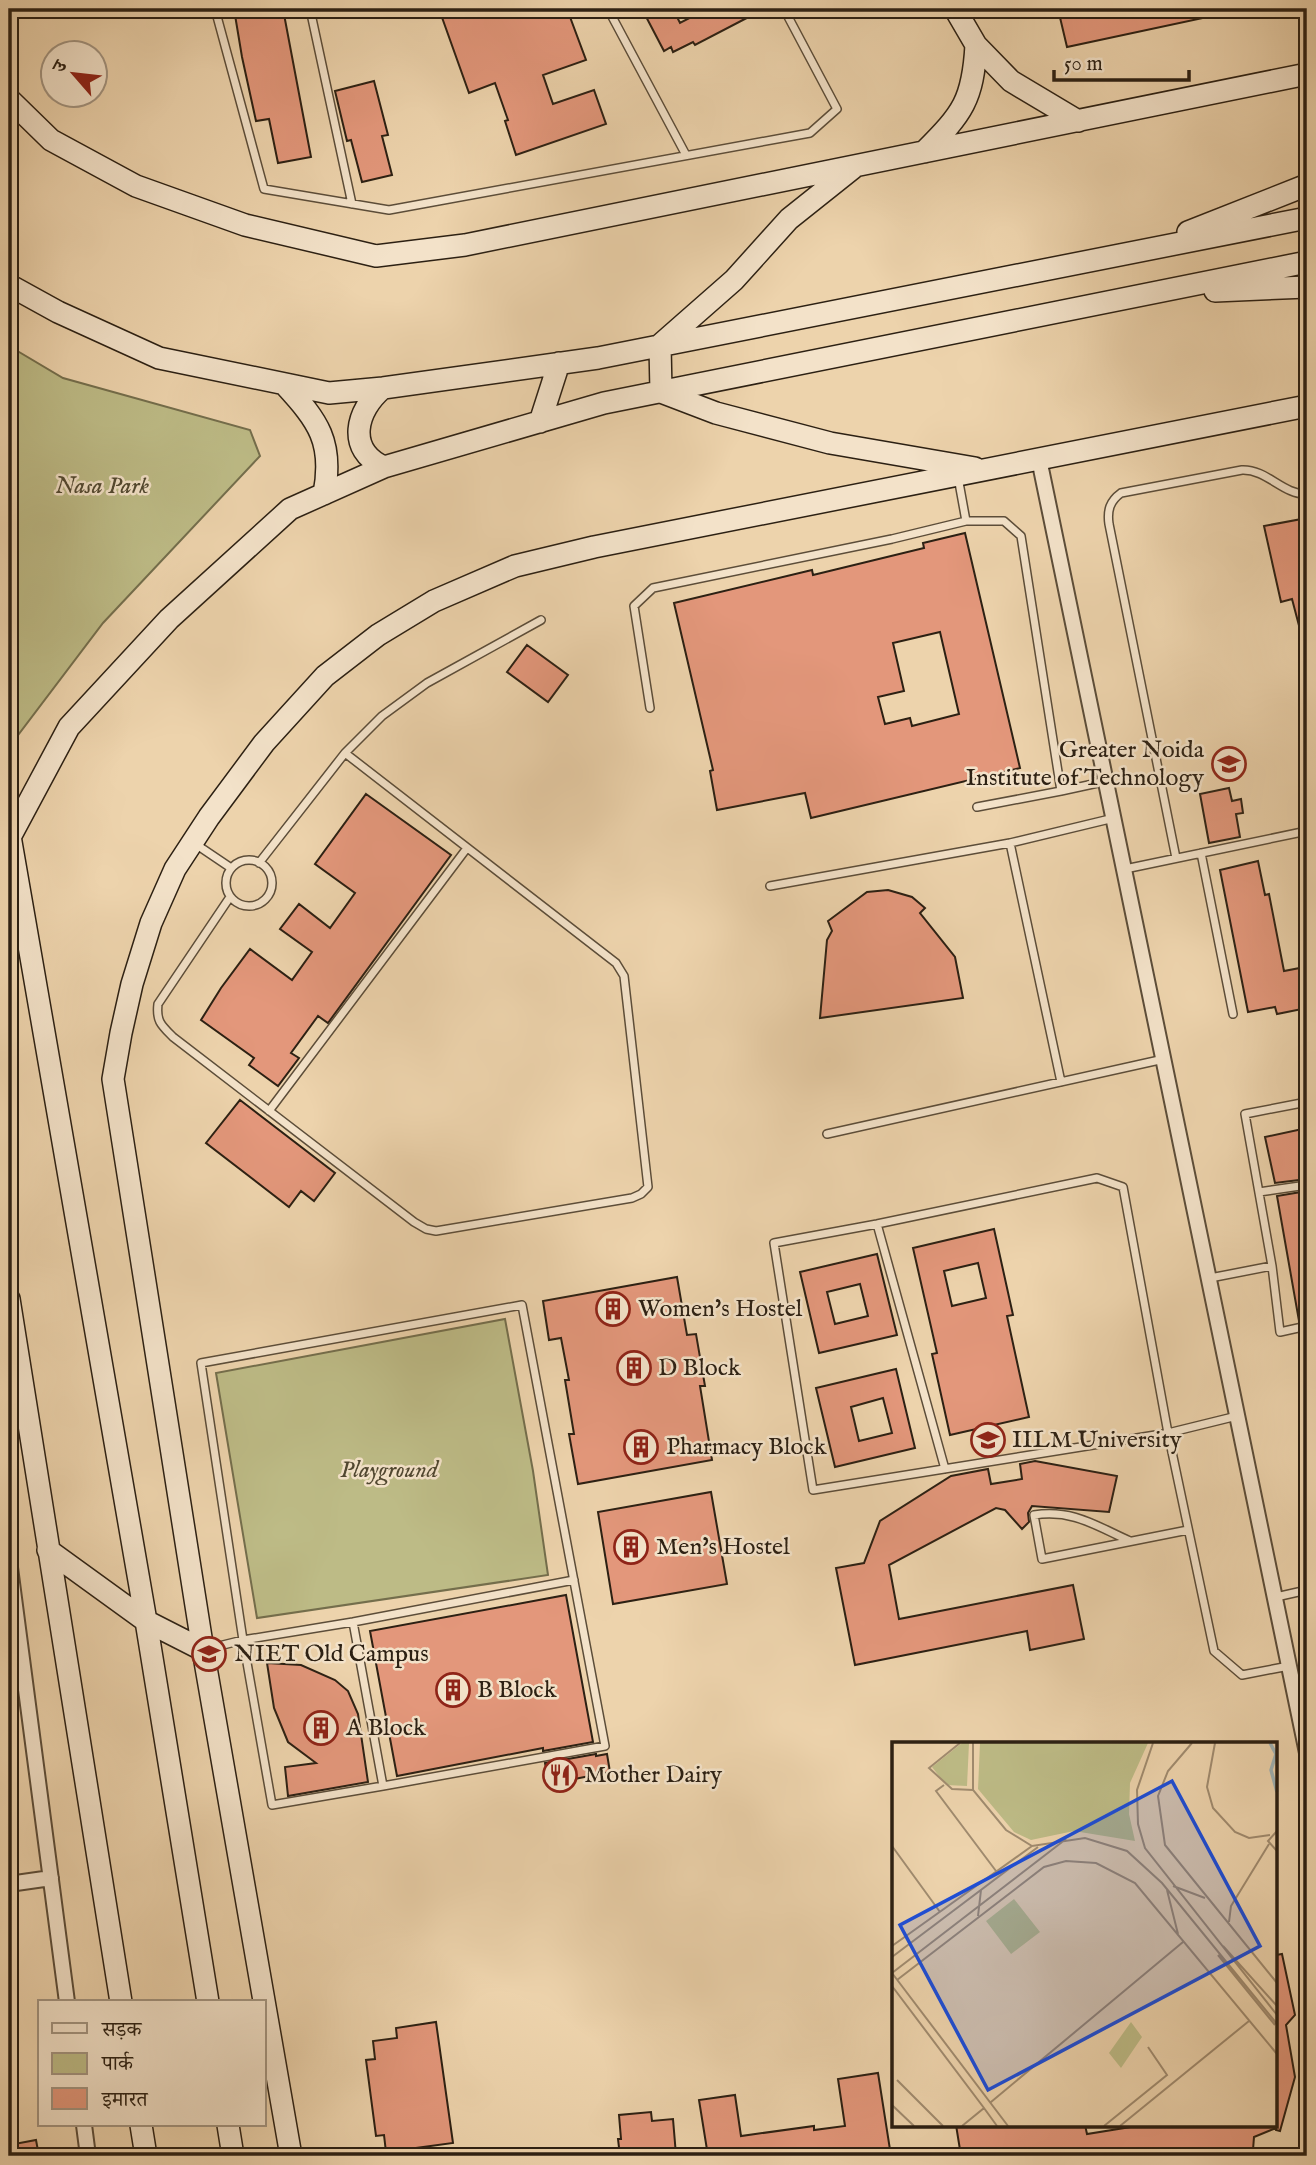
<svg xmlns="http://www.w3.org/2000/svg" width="1316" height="2165" font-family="'IM FELL English','Noto Serif Devanagari',serif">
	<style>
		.green { fill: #bdbb86; stroke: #746e4c; stroke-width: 2 }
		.building { fill: #e3977b; stroke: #2c2013; stroke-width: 2; fill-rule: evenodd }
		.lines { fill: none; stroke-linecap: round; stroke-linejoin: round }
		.lane-casing { stroke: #5c4d39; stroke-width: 10 }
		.street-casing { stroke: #5c4d39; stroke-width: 18 }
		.secondary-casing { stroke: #2c2013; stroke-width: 24 }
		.lane { stroke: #f3e2c9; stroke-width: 7 }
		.street { stroke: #f3e2c9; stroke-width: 14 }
		.secondary { stroke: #f3e2c9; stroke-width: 21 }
		.labels { text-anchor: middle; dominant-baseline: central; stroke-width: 5; stroke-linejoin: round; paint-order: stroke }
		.park-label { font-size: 24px; font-style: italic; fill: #504730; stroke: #f3e2c9 }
		.poi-label { font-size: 24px; fill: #2c2013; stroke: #f3e2c9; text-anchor: start }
		.inset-river { fill: none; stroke: #a0b4b6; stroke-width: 3.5 }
		.inset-road { fill: none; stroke: #a08b6f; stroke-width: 2 }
		.view { fill: #1d4ed8; fill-opacity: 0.15; stroke: #1d4ed8; stroke-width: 3.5 }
		.inset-edge { fill: none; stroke: #2c2013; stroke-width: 3.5 }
	</style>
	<rect width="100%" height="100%" fill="#edd3ac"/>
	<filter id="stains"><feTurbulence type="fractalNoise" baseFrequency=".00286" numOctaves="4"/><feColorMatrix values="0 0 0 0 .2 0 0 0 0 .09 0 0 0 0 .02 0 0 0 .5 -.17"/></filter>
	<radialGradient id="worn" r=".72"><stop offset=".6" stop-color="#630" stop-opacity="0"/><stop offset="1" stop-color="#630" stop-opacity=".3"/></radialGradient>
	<path class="green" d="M9,346L63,378L250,430L260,456L103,623L9,747Z
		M505,1319L533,1471L548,1575L257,1618L216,1373Z"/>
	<path class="building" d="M236,9H271L272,11L283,9L311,157L278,163L269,119L256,121L242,57L235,15L237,14Z
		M439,9H567L586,60L543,75L553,104L594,90L606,124L516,155L505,121L508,120L495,83L469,93Z
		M642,9H673L680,23L707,9H764L695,45L693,42L673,52L671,47L664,51Z
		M1058,9H1217V15L1067,47Z
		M374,81L388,135L382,136L392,175L362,182L351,140L347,141L335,91Z
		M1307,518V637H1302L1292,599L1281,602L1264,526Z
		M965,533L1020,768L811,818L805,793L717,810L710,771L713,770L674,603L812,570L813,575L924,548L923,543ZM940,632L959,714L912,726L910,718L885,724L878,697L904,691L893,643Z
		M527,645L568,675L548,702L507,672Z
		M1229,788L1232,801L1241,799L1243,813L1236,814L1240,837L1209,843L1200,794Z
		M366,794L451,855L328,1023L318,1016L291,1053L299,1058L278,1086L249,1065L254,1058L201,1020L221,988L250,949L292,980L312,952L280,929L299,904L330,928L355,893L315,864Z
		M1258,861L1265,895L1269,894L1284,971L1305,967L1307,979V1008L1277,1014L1275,1007L1248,1012L1220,870Z
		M888,890L912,897L925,908L920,913L955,957L963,998L820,1018L827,940L832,931L828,921L867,892Z
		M240,1100L335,1173L314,1201L301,1191L289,1207L206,1143Z
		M1307,1128V1179L1275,1183L1265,1137Z
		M1307,1191V1320L1299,1321L1277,1196Z
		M994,1229L1013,1315L1007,1316L1029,1417L950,1435L932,1354L937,1353L913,1248ZM978,1263L986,1298L952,1306L944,1271Z
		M877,1254L897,1335L819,1353L800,1272ZM860,1284L868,1316L835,1324L827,1292Z
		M677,1277L687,1335L696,1334L705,1386H700L712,1460L578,1484L569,1434H574L565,1380H569L561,1338L549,1340L543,1301Z
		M896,1369L915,1448L835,1467L816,1388ZM883,1398L892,1433L859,1441L851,1407Z
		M1035,1461L1117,1476L1109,1512L1032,1506L1028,1513L1029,1522L1022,1529L1005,1510L996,1508L889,1565L899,1619L1073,1585L1084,1639L1030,1650L1027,1631L855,1665L836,1568L864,1563L880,1521L951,1476L988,1469L991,1484L1022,1479L1020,1464Z
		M711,1492L727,1584L613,1604L598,1512Z
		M566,1595L593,1742L543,1751V1748L397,1776L370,1631Z
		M267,1663L301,1665L335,1680L348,1691L358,1714L368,1782L288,1796L285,1767L316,1763L288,1742L274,1708Z
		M596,1754V1756L607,1754L610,1772L549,1784L545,1763Z
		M1282,1954L1295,2015L1286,2025L1295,2077L1280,2131L1276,2130V2128L1254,2137L1253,2150L1221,2156H961L956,2125H1085L1087,2134L1143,2125H1276V1955Z
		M436,2022L453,2143L386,2152L384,2135L376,2136L366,2060L375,2059L373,2041L397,2038L396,2028Z
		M878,2073L891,2156H708L699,2100L735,2095L741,2136L814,2126V2130L845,2126L838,2079Z
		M651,2112L652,2121L673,2119L676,2155L620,2156L618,2139H621L619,2115Z
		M36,2140L39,2156H9V2145Z"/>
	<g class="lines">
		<g class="lane-casing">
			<path id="lane" d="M215,9L264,189L389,210L810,133L837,109L784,9
				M310,9L352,204
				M608,9L686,155
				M958,477L966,521
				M650,708L634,606L653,588L892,539L966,521H1004L1021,536L1061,791L1107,781
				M345,753L382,716L427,683L541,620
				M977,807L1061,791
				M194,843L231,868
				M1201,853L1233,1014
				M1176,858L1109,524C1107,510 1110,501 1121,493L1242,470C1267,469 1283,495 1307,494
				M226 883a23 23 0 1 1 46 0a23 23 0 1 1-46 0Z
				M1125,869L1307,831
				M770,886L1010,843
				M230,897L158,1004C156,1021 161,1025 173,1037L414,1222L426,1229L436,1231L632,1198L641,1194L648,1187L624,976L616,963L345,753L259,863
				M1061,1082L1010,843L1114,818
				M1307,1102L1245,1114L1272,1266L1280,1332L1307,1326
				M269,1111L467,848
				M827,1134L1164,1059
				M1097,1178L1123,1187L1168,1433L813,1490L774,1243L877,1224Z
				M1259,1192L1307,1185
				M877,1224L945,1469
				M1210,1278L1272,1266
				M1237,1416L1168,1433L1214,1651L1242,1675L1289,1666
				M1130,1541C1096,1526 1073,1509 1034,1515L1042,1559L1188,1530
				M1276,1597L1307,1590
				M353,1622L383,1786L272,1805L243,1640L201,1363L522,1305L605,1746L383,1786
				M207,1649L243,1640L353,1622L574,1580"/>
		</g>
		<g class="street-casing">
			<path id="street" d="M1039,459L1307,1753
				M9,1560L67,2002
				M9,1884L51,1878
				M84,2125L88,2156"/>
		</g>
		<g class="secondary-casing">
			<path id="secondary" d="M955,9L976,45L1011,81L1078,121
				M9,99L51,140L136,186L245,225L376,256L465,245L1307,74
				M924,152C963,113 973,100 976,45
				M853,168L789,219L734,280L660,345L661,392L716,413L830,443L975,468
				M1188,232L1307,185
				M9,285L58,312L159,358L329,393L383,388L598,358L1307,218
				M1215,291L1307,287
				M285,385C318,421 334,442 324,494
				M383,388C356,410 346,450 384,467
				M540,422L559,363
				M10,836L146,1621L208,2002
				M9,839L69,727L169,619L290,509L384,467L604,403L1307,262
				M9,1299L121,2002
				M48,1550L146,1621L203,1650
				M141,2125L146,2156
				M228,2125L233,2156
				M291,2156L203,1650L113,1079L121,1033L132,984L151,923L175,869L209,817L264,743L325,676L378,635L434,601L515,566L594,547L1307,406"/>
		</g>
		<use href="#lane" class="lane"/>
		<use href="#street" class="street"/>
		<use href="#secondary" class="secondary"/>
	</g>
	<defs>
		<g id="university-ring" transform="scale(1.75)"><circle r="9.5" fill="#f3e2c9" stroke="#8f2418" stroke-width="1.5"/><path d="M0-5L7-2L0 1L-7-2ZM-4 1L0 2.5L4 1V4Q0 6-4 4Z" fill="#8f2418"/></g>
		<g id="building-ring" transform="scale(1.75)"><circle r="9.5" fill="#f3e2c9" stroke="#8f2418" stroke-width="1.5"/><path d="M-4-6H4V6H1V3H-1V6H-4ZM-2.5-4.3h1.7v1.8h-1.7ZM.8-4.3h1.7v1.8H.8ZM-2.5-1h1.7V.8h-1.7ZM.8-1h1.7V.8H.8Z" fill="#8f2418"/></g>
		<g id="restaurant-ring" transform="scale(1.75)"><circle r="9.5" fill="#f3e2c9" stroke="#8f2418" stroke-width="1.5"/><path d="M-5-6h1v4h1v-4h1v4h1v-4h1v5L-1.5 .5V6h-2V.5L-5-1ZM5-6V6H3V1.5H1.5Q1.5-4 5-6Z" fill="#8f2418"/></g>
	</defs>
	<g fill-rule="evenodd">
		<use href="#university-ring" x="1229" y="764"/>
		<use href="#building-ring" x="613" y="1309"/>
		<use href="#building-ring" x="634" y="1368"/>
		<use href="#university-ring" x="988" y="1440"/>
		<use href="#building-ring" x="641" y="1447"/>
		<use href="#building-ring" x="631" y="1547"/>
		<use href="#university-ring" x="209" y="1654"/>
		<use href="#building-ring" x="453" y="1690"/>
		<use href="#building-ring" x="321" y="1728"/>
		<use href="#restaurant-ring" x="560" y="1775"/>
	</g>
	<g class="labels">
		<g class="park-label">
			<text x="102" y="486">Nasa Park</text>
			<text x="389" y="1470">Playground</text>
		</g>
		<g class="poi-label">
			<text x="1204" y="750" text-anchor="end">Greater Noida<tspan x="1204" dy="28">Institute of Technology</tspan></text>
			<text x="638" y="1309">Women's Hostel</text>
			<text x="658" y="1368">D Block</text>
			<text x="1012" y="1440">IILM University</text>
			<text x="666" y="1447">Pharmacy Block</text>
			<text x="656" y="1547">Men's Hostel</text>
			<text x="234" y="1654">NIET Old Campus</text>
			<text x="477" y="1690">B Block</text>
			<text x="346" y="1728">A Block</text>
			<text x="584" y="1775">Mother Dairy</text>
		</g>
	</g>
	<g transform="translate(892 1742)">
		<rect width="385" height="385" fill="#edd3ac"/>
		<path d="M70,1H77L75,44L54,43L40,25ZM88,1H256L238,41L237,72L243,99L182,89L139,98L122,90L86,47ZM122,157L148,190L119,212L94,179ZM239,280L250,295L229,326L217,311Z" fill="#bdbb86"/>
		<path class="inset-river" d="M378,1L384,12L379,28L385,50"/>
		<path class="inset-road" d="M68,1L37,26L60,47L81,48M81,1V48L114,88L140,104L193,96L235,109L270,141L385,282M261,1L245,48L246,82L253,106L385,273M300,1L276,29L266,54L273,103L385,241M323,1L315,45L321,66L343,90L357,96L378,93M52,43L44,49L104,129M385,89L376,99L385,109M0,104L48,170M281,144L313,156M275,148L286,192M86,174L89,148M337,180L339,164L377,102M0,204L140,104M331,204L385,264M326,213L383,283M0,215L146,105M0,231L174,97M0,231L116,384M5,238L152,125L174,119L204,121L243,141L385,312M0,244L92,366L70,384M5,338L51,384M99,360L291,200M0,363L22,384M92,366L105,384M212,384L275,333L256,305M228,384L357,279"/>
		<path class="view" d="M280,39L368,204L96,348L8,183Z"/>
		<rect width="385" height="385" class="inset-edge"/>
	</g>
	<rect width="1316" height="2165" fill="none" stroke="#edd3ac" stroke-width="35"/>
	<rect x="10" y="10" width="1295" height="2144" fill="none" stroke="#2c2013" stroke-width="3.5"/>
	<rect x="18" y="18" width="1281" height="2130" fill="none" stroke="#2c2013" stroke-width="2"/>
	<rect x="38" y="2000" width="228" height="126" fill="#f3e2c9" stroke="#a39480" stroke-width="2"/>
	<rect x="52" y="2023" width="35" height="10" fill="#f3e2c9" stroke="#a39480" stroke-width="2"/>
	<text x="102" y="2036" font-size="21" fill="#2c2013">सड़क</text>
	<rect x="52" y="2053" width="35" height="21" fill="#bdbb86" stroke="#a39480" stroke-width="2"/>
	<text x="102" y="2070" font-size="21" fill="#2c2013">पार्क</text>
	<rect x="52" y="2088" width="35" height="21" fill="#e3977b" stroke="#a39480" stroke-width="2"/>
	<text x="102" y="2106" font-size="21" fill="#2c2013">इमारत</text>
	<g transform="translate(74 74) rotate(298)"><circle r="33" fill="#f3e2c9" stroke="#a39480" stroke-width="2"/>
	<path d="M0-5L12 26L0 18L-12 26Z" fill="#8f2418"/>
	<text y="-10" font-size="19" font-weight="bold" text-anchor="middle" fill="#2c2013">उ</text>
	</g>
	<path d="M1054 70v10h135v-10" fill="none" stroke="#2c2013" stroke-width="3.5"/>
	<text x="1064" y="70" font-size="21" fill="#2c2013" stroke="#f3e2c9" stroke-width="5" paint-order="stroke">50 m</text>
	<rect width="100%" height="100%" filter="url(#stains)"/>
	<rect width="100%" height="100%" fill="url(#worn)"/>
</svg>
